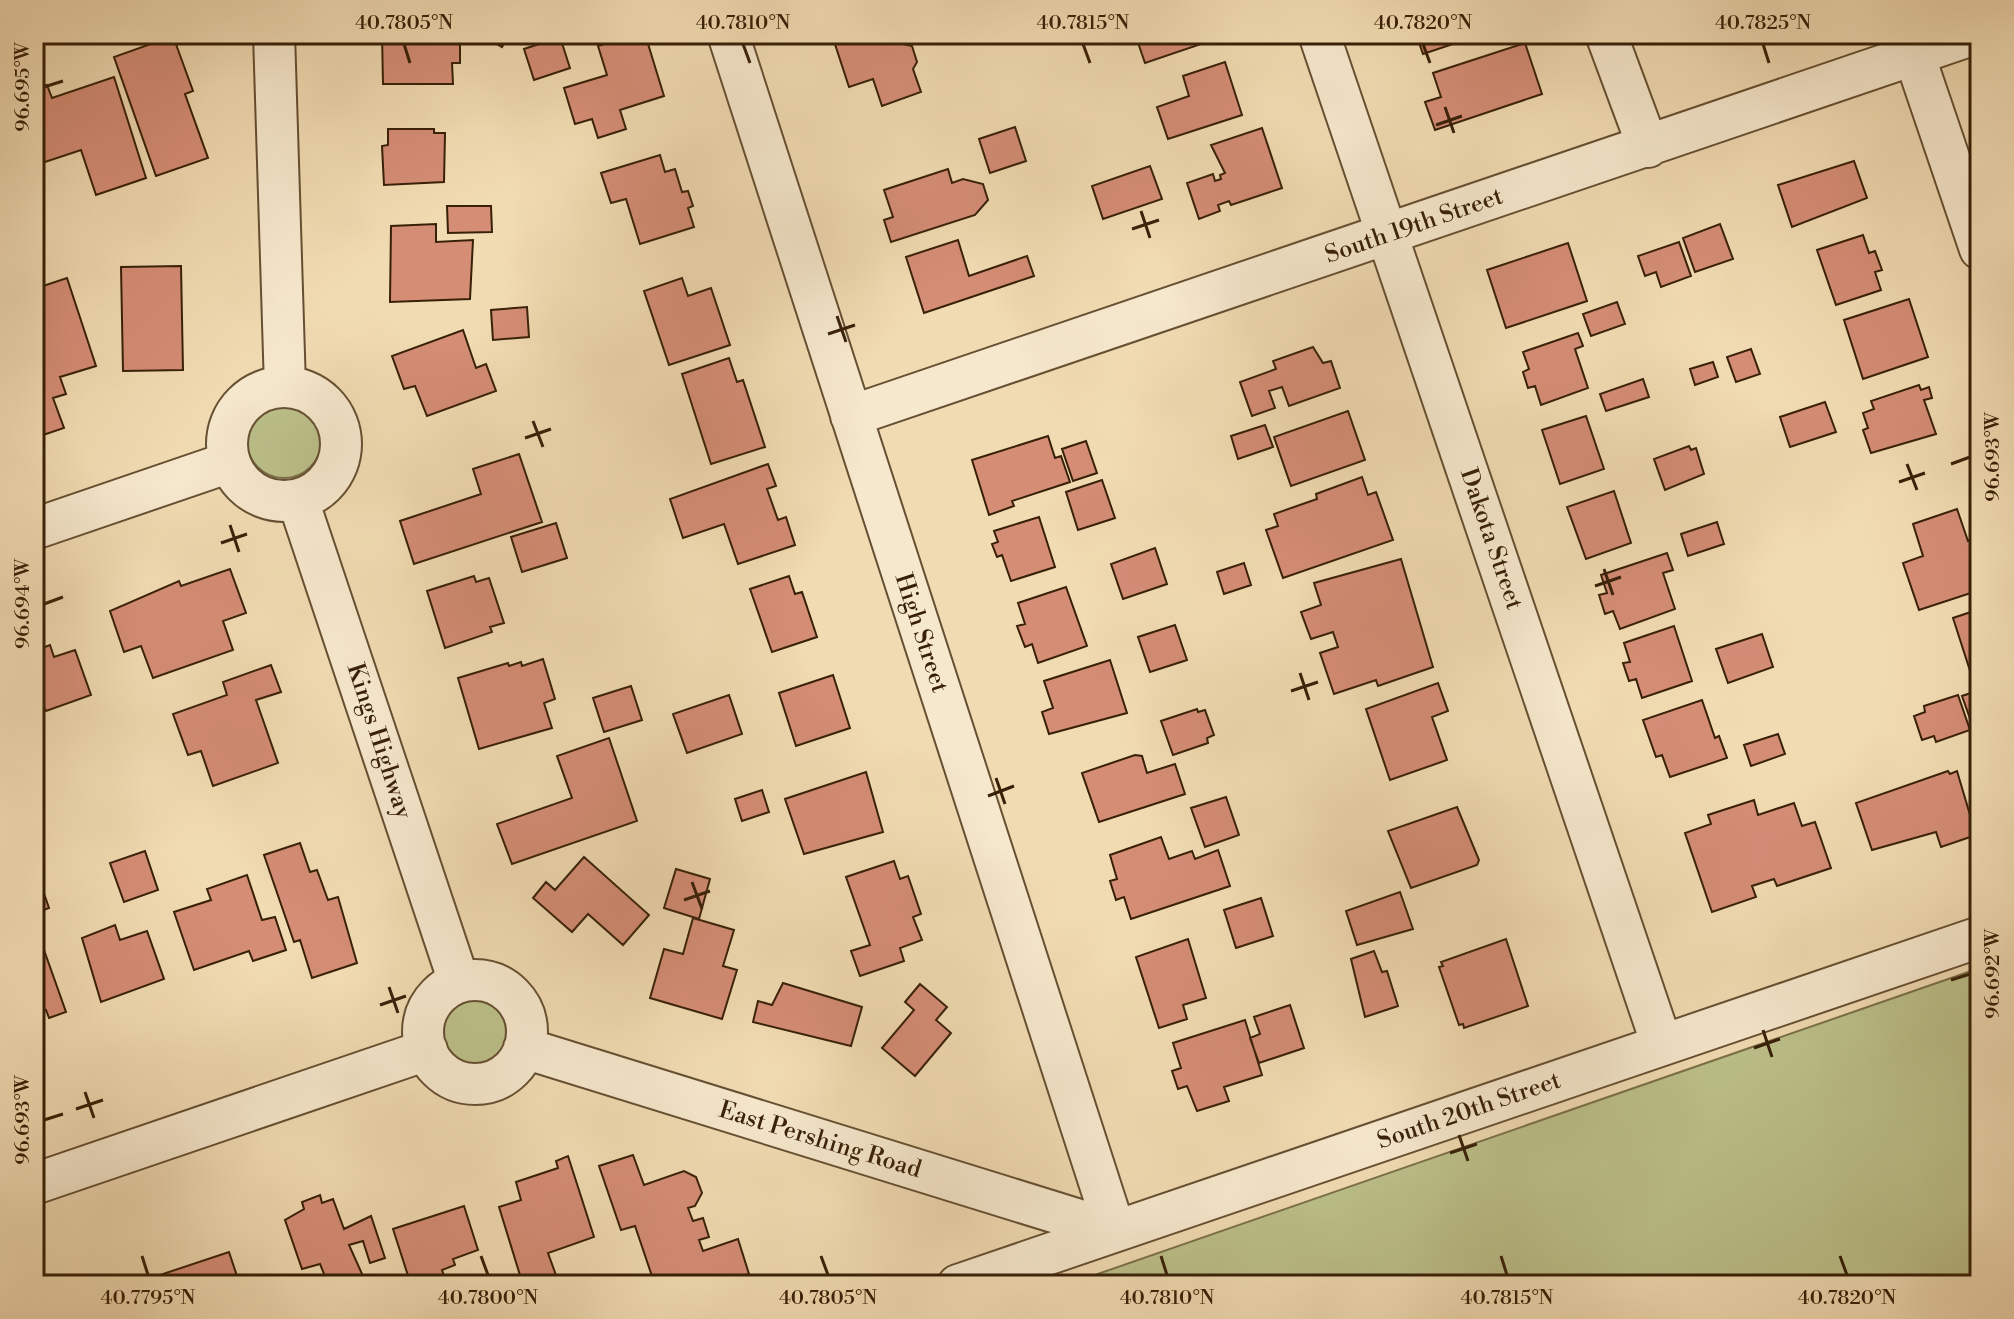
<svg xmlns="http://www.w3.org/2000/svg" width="2014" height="1319" font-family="'Libre Bodoni',serif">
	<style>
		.green { fill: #bcc08a; stroke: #7a7049; stroke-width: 2 }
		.building { fill: #d58d76; stroke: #382008; stroke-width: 2 }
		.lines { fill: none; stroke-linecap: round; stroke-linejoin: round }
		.minor-casing { stroke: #664f32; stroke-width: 44 }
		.minor { stroke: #f6e8cd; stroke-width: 40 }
		.ticks { fill: none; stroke: #382008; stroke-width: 3 }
		.labels { text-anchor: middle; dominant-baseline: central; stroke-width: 6; stroke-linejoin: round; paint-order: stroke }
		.street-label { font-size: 24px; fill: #382008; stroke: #f6e8cd }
		.neatline { fill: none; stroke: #382008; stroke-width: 3 }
		.ticks-label { font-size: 20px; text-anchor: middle; fill: #382008 }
	</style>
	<rect width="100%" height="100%" fill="#f1dbb2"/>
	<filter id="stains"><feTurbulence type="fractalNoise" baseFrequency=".0025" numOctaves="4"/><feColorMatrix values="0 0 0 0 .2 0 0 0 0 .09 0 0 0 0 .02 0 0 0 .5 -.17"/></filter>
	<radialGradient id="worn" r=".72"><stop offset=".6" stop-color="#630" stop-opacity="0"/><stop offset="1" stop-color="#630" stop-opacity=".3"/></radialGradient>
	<path class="green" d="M247 441a37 37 0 1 1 74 0a37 37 0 1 1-74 0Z
		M1980,968V1285H1066Z
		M436 1031a38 38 0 1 1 76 0a38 38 0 1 1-76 0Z"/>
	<path class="building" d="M382,34H452V42H460V63H452L453,84H383Z
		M480,34H509L502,47Z
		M636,34H645L664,96L620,110L626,129L598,138L592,119L575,124L564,88L607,75L598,46Z
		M844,34H898L902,44L912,46L917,62L913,69L921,92L882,106L873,79L849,87L833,38Z
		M1135,34H1214L1216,39L1145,63Z
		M1416,34H1483L1423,54Z
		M1720,34H1750L1723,43Z
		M173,36L193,91L185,94L208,158L156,176L114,57Z
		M560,37L570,68L534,80L524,49Z
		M1525,43L1542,94L1435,130L1425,102L1441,97L1433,73Z
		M1225,62L1242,115L1168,139L1157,107L1189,96L1183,76Z
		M114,77L146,178L96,195L81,150L39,164L34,148V89L47,85L52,98Z
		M1015,127L1026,161L990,173L979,139Z
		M1262,128L1282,188L1231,205L1229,201L1218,205L1220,211L1199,219L1187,183L1213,174L1215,181L1221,179L1220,175L1225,173L1211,145Z
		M388,129H434V133H445L444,182L384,185L382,146L388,145Z
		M660,155L665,172L675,169L682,192L688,191L693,206L688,208L694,227L640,244L626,199L611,203L601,173Z
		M1854,161L1867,198L1792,227L1778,185Z
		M1150,166L1162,199L1103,219L1092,186Z
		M948,169L952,183L963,179L983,184L988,200L975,215L891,242L884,220L893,217L884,190Z
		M447,206H491L492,232L448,233Z
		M436,224V242L473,240L470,299L390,302L391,226Z
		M1720,224L1733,259L1695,272L1683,238Z
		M1863,235L1869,253L1875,251L1882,270L1875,272L1881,290L1836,305L1817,250Z
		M958,240L969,276L1027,256L1034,276L924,313L906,257Z
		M1679,242L1691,276L1661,287L1656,272L1645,276L1638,256Z
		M1568,243L1587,301L1506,328L1487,270Z
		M181,266L183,370L123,371L121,267Z
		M67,278L96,366L60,377L66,394L53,398L64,428L34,438V289Z
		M682,278L688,296L711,288L730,345L669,365L644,291Z
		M1909,299L1928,357L1863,379L1844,320Z
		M1617,302L1625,324L1591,336L1583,314Z
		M527,307L529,337L493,340L491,310Z
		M463,330L476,368L486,364L496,391L427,416L415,386L404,389L392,356Z
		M1578,333L1583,346L1575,349L1588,388L1541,405L1535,386L1528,388L1523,372L1529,369L1523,352Z
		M1313,347L1323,363L1331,361L1340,388L1289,406L1282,387L1269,391L1275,408L1252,416L1240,382L1276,369L1273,361Z
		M1751,349L1760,374L1736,382L1727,357Z
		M729,358L737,382L743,380L765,447L711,464L682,374Z
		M1713,362L1718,377L1695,385L1690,369Z
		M1643,379L1649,397L1606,411L1600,394Z
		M1919,385L1921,390L1929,387L1932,398L1924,400L1936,434L1871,453L1863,430L1868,428L1863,413L1874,409L1871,401Z
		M1825,402L1836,432L1790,447L1780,417Z
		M1348,411L1365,460L1291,486L1274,437Z
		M1586,416L1604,469L1560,484L1542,430Z
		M1265,425L1273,447L1238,459L1231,436Z
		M1048,436L1055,458L1061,456L1070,482L1012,501L1014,506L989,515L972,460Z
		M1086,441L1097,473L1073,481L1062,449Z
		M1689,446L1691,450L1696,448L1704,474L1665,490L1654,459Z
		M519,454L542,522L414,564L400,521L481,494L473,469Z
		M768,464L776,486L767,489L778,520L786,517L795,545L738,564L724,524L683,538L670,499Z
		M1362,477L1368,495L1376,492L1393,540L1283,578L1266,530L1278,526L1274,514L1317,499L1316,494Z
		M1102,480L1115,518L1078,530L1066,492Z
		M1614,491L1631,543L1586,559L1567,507Z
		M1957,509L1968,541L1974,539L1980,556V590L1919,610L1903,563L1923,556L1913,524Z
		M1039,517L1055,567L1011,581L1002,555L997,557L992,544L998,542L994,531Z
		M1717,522L1724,544L1688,556L1681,534Z
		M556,523L567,558L522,572L511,537Z
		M1155,548L1167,584L1123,599L1111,564Z
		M1667,553L1673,570L1663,573L1675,609L1620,629L1613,611L1605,614L1599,595L1607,593L1601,575Z
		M1401,559L1433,667L1378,686L1376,680L1334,694L1320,653L1338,647L1333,632L1311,639L1301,612L1321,605L1314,583Z
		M1244,563L1251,585L1224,594L1217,572Z
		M230,569L246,613L223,621L233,650L153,678L141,646L124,652L110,611L179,581L181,586Z
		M474,576L476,582L489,578L504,623L490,627L492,632L445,648L427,591Z
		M789,576L795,594L802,592L817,637L772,652L750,589Z
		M1066,587L1087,646L1038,663L1032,644L1025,647L1017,626L1025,624L1018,603Z
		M1980,609V678L1973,680L1953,618Z
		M1175,625L1187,660L1150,672L1138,637Z
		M1674,626L1692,681L1642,698L1636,679L1629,681L1623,663L1630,662L1624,643Z
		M1762,634L1773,667L1728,683L1716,649Z
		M50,645L54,657L75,650L91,695L46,711L42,704L34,707V651Z
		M543,659L555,699L544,703L552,728L479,749L458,678L508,663L509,666L521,662L522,666Z
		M1110,660L1127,713L1049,734L1042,712L1053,708L1044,681Z
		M271,665L281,692L256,700L278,763L213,786L201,751L188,755L173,714L227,695L223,682Z
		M833,675L850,728L796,746L779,693Z
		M1438,683L1448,711L1432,717L1447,760L1390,780L1366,709Z
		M631,686L642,720L604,732L593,698Z
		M1980,690V725L1973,727L1962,696Z
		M729,695L742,734L687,753L673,714Z
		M1958,695L1970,730L1936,742L1934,736L1922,740L1914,716L1925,712L1924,706Z
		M1702,700L1715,738L1719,736L1727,758L1670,777L1662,755L1656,757L1643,720Z
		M1197,709L1198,712L1205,710L1214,735L1207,738L1208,743L1173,755L1161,721Z
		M1778,734L1785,754L1751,766L1744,745Z
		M609,738L637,821L512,864L497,824L572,798L557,756Z
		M1135,755L1142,756L1147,773L1175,764L1185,794L1099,822L1082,773Z
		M1948,771L1950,774L1957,771L1976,835L1941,847L1936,832L1872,850L1856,803Z
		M866,772L883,832L804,854L785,799Z
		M762,790L769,812L742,821L735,799Z
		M1226,797L1239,835L1205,847L1191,808Z
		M1754,800L1758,815L1794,803L1802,826L1815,822L1831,868L1777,886L1774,879L1752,886L1756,897L1712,912L1685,833L1711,824L1708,815Z
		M1457,807L1479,860L1477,865L1411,888L1388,831Z
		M1161,837L1169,859L1192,851L1195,859L1218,850L1230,886L1131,919L1124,897L1116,900L1110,881L1117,879L1110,855Z
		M300,843L310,872L317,870L328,900L338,897L357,963L312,978L300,940L294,942L264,855Z
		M145,851L158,890L124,902L110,863Z
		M584,857L649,915L623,945L588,914L572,932L533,898L546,882L555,890Z
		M894,861L900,879L908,876L921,914L913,917L922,940L900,948L904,961L860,976L851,951L870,945L846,877Z
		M34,865L49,908L34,914Z
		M676,869L710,879L699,919L664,908Z
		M247,875L262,920L275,917L286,950L253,961L249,951L194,970L174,912L211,900L207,889Z
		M1400,892L1413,929L1357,945L1346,911Z
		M1261,898L1273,936L1236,948L1224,910Z
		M693,918L734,930L723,966L737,970L722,1019L650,998L664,949L683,954Z
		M115,925L120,940L147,931L164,979L101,1002L82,938Z
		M1188,939L1206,998L1183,1005L1187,1019L1159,1028L1136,957Z
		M1506,939L1528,1006L1464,1028L1463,1024L1459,1025L1439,967L1443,966L1441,962Z
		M44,950L66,1012L49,1018L46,1010L34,1014V953Z
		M1374,951L1382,972L1387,971L1398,1006L1365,1017L1351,959Z
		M783,983L862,1007L851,1046L753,1022L758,1001L772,1005Z
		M920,984L947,1007L936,1020L951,1033L915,1076L882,1048L914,1010L905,1002Z
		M1290,1005L1304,1048L1259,1063L1250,1038L1260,1034L1254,1017Z
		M1245,1020L1262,1075L1224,1087L1229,1101L1197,1111L1187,1086L1178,1089L1172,1071L1181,1068L1173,1043Z
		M633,1155L644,1185L684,1171L696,1177L702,1193L695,1206L688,1208L693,1221L703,1218L709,1237L699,1240L703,1251L738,1239L749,1274L716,1285H655L635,1226L621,1230L599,1166Z
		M568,1156L594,1237L548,1253L557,1278L523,1285L499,1207L521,1200L516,1182L558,1168L556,1161Z
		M320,1195L322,1203L333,1199L344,1229L371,1216L385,1258L370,1263L363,1241L349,1245L367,1285H309L326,1279L320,1264L302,1269L285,1220L304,1209L302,1202Z
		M464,1206L478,1250L453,1259L455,1265L442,1270L447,1285H411L393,1229Z
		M229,1252L240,1285H143L142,1281Z"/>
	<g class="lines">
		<g class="minor-casing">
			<path id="minor" d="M274,34L285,387
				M728,34L1115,1231
				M1319,34L1662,1045
				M1606,34L1648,147
				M1907,34L1980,249
				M227 444a57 57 0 1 1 114 0a57 57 0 1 1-114 0Z
				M851,416L1975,34
				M298,500L459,982
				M34,529L230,462
				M423 1032a52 52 0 1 1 104 0a52 52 0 1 1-104 0Z
				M524,1048L1115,1231
				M34,1184L427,1050
				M958,1285L1980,937"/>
		</g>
		<use href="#minor" class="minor"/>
	</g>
	<path class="ticks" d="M404,44L410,63M743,44L750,63M1083,44L1090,63M1423,44L1430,63M1763,44L1769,63M44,87L63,81M1445,107L1454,133M1436,125L1462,116M1141,211L1150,238M1132,229L1159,220M837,316L846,342M828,334L855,325M533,421L543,447M525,438L551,429M1907,464L1917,490M1951,464L1970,457M1899,482L1925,473M230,525L239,552M221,543L247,534M1604,569L1613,595M1595,586L1621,577M44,604L63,597M1300,673L1309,700M1291,691L1318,682M996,778L1005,804M988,796L1014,786M692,882L702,909M684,900L710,891M1951,980L1970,974M389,987L398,1013M380,1005L406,996M1763,1030L1772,1057M1754,1048L1780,1039M85,1092L94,1118M76,1109L103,1100M44,1120L63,1114M1459,1135L1468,1161M1450,1153L1477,1144M142,1256L148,1275M481,1256L488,1275M821,1256L828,1275M1161,1256L1167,1275M1501,1256L1507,1275M1840,1256L1847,1275"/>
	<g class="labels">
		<g class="street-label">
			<text transform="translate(1414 226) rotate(-19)">South 19th Street</text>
			<text transform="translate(1491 539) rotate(71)">Dakota Street</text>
			<text transform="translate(921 633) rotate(72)">High Street</text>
			<text transform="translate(379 741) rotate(72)">Kings Highway</text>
			<text transform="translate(1469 1111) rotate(-19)">South 20th Street</text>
			<text transform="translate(820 1140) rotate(17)">East Pershing Road</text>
		</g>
	</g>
	<rect width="2014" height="1319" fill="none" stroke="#f1dbb2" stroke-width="88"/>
	<rect x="44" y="44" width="1926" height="1231" class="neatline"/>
	<g class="ticks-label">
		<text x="404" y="29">40.7805°N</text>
		<text x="743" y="29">40.7810°N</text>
		<text x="1083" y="29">40.7815°N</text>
		<text x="1423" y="29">40.7820°N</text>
		<text x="1763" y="29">40.7825°N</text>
		<text transform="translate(22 87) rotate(-90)" y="7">96.695°W</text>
		<text transform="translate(1992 457) rotate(-90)" y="7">96.693°W</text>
		<text transform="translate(22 604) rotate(-90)" y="7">96.694°W</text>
		<text transform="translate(1992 974) rotate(-90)" y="7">96.692°W</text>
		<text transform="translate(22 1120) rotate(-90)" y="7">96.693°W</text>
		<text x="148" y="1304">40.7795°N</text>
		<text x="488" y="1304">40.7800°N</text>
		<text x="828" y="1304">40.7805°N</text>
		<text x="1167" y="1304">40.7810°N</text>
		<text x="1507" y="1304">40.7815°N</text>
		<text x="1847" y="1304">40.7820°N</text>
	</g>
	<rect width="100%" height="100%" filter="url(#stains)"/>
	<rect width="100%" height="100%" fill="url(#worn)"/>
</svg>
